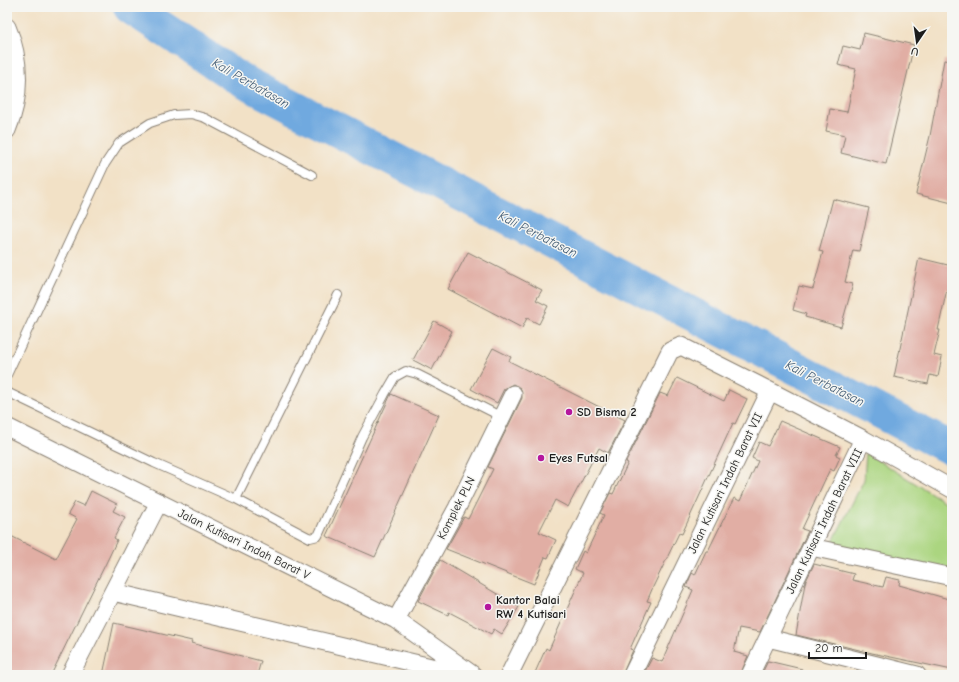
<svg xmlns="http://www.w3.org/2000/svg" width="959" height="682" font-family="'Comic Neue',sans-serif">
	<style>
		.green { fill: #abd580; stroke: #64784e }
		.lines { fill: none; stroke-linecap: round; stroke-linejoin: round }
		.river { stroke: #6fa9df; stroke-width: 34 }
		.building { fill: #e1aea4 }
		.service-casing { stroke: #877e71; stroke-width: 10 }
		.minor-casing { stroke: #877e71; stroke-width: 19 }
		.service { stroke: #fff; stroke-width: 8 }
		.minor { stroke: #fff; stroke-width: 17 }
		.poi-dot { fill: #b5179e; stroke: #f6f6f2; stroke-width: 1.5 }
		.labels { text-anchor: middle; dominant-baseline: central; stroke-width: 3; stroke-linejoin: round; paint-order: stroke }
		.poi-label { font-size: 12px; font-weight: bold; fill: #1c1c1c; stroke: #f6f6f2; text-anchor: start }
		.street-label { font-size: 12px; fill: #1c1c1c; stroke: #f6f6f2 }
		.water-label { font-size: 13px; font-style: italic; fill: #415b74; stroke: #f6f6f2 }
	</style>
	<rect width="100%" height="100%" fill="#f6f6f2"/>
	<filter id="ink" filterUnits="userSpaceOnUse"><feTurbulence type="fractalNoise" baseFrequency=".025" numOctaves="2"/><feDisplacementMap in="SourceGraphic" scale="8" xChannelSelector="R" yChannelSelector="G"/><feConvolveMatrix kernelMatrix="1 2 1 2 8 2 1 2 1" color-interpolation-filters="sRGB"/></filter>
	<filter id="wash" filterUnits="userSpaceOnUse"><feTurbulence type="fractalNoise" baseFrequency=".012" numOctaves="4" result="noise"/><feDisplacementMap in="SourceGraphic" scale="16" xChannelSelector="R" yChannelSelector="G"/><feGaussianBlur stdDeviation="0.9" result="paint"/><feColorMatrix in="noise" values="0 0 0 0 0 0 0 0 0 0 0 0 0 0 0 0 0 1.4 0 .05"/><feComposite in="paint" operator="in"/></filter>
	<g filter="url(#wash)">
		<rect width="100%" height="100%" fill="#f2e1c6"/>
		<path class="green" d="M866,453L952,506V572L829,549L864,480Z"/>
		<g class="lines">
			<path class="river" d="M130,7L241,80L952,449"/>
		</g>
		<g id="blocks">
			<path class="building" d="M864,33L914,45L886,164L841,153L845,135L826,131L830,109L847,112L856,69L838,65L843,46L860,50Z
				M944,60L952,61V203L916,194L930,136Z
				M833,199L869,208L859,251L853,250L845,282L853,284L841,327L805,317L806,314L793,310L799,286L813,289L823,252L819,251Z
				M468,252L542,290L536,300L548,306L539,324L527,318L522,328L448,289Z
				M919,258L952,266V290L947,289L938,330H940L934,355L942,357L938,377L930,375L928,384L894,377Z
				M434,321L452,331L432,370L413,360Z
				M493,348L511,357L509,361L625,420L608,453L599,448L568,507L555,500L539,532L556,540L548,558L545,557L534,584L446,549L464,517L468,519L493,469L488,467L522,398L521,389L513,384L504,389L497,403L471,389Z
				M677,378L724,401L729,390L747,399L735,424L733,423L682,534L679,533L653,587L647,601L651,602L630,649L633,650L622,675H534L546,648L549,650L583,573L575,569L583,551L586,553L604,515L600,513L610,493L613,494L628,463L626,462L660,393L668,396Z
				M391,394L439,415L375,557L326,536Z
				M780,421L840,447L836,455L840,457L834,471L830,469L822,486L802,529L808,531L760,632L739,628L734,652L748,656L740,675H643L652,658L662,662L693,590L686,587L692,573L695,575L706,551H708L734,498L740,501L758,461L752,458L759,442L768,446Z
				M91,491L117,504L113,511L125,517L114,538L117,540L109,557L51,675H7V534L56,559L77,519L68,514L75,502L84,506Z
				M440,560L519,607L502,634L494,629L491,634L449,612L448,615L418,601Z
				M814,564L854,574L852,580L883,587L886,577L900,580L899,585L952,600V670L872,653L796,635L805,583Z
				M114,623L192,641L191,643L261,661L257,675H103Z
				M768,661L802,669V675H761Z"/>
		</g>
	</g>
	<g filter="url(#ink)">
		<use href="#blocks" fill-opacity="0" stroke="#877e71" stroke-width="1"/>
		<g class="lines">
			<g class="service-casing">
				<path id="service" d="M7,375L105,164L119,143L150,123L174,115L191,114L205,118L312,175
					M7,392L154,463L236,499L310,538L318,536L362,437L385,394L395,377L406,371L417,374L502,417
					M236,499L338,295"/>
			</g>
			<g class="minor-casing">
				<path id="minor" d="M7,27C21,59 21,98 7,130
					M7,427L396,620L473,675
					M863,439L952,489
					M811,547L952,577
					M113,592L465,675
					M396,620L457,508L513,394
					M768,638L917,675
					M70,675L159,502
					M509,675L670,351L681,346L770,391L632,675
					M750,675L863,439L770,391"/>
			</g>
			<use href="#service" class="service"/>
			<use href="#minor" class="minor"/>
		</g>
	</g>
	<g class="poi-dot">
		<circle cx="569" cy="412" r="4"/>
		<circle cx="541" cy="458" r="4"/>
		<circle cx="488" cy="607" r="4"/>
	</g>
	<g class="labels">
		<g class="poi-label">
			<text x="577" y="412">SD Bisma 2</text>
			<text x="549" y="458">Eyes Futsal</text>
			<text x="496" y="600">Kantor Balai<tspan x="496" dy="14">RW 4 Kutisari</tspan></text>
		</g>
		<g class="street-label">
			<text transform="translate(725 483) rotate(-64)">Jalan Kutisari Indah Barat VII</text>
			<text transform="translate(456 508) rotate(-63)">Komplek PLN</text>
			<text transform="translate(824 521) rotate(-64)">Jalan Kutisari Indah Barat VIII</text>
			<text transform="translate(244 544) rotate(26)">Jalan Kutisari Indah Barat V</text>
		</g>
		<g class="water-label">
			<text transform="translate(251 83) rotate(30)">Kali Perbatasan</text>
			<text transform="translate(538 234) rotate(27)">Kali Perbatasan</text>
			<text transform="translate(825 383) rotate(27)">Kali Perbatasan</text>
		</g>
	</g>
	<rect width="959" height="682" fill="none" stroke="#f6f6f2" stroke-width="24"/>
	<g transform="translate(917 42) rotate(193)" stroke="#f6f6f2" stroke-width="3" paint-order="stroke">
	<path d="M0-3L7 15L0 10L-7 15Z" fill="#1c1c1c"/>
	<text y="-6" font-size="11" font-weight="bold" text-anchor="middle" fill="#1c1c1c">U</text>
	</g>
	<path d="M809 652v6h57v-6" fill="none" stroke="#1c1c1c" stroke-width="2"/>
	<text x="815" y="652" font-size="12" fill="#1c1c1c" stroke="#f6f6f2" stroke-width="3" paint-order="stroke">20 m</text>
</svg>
